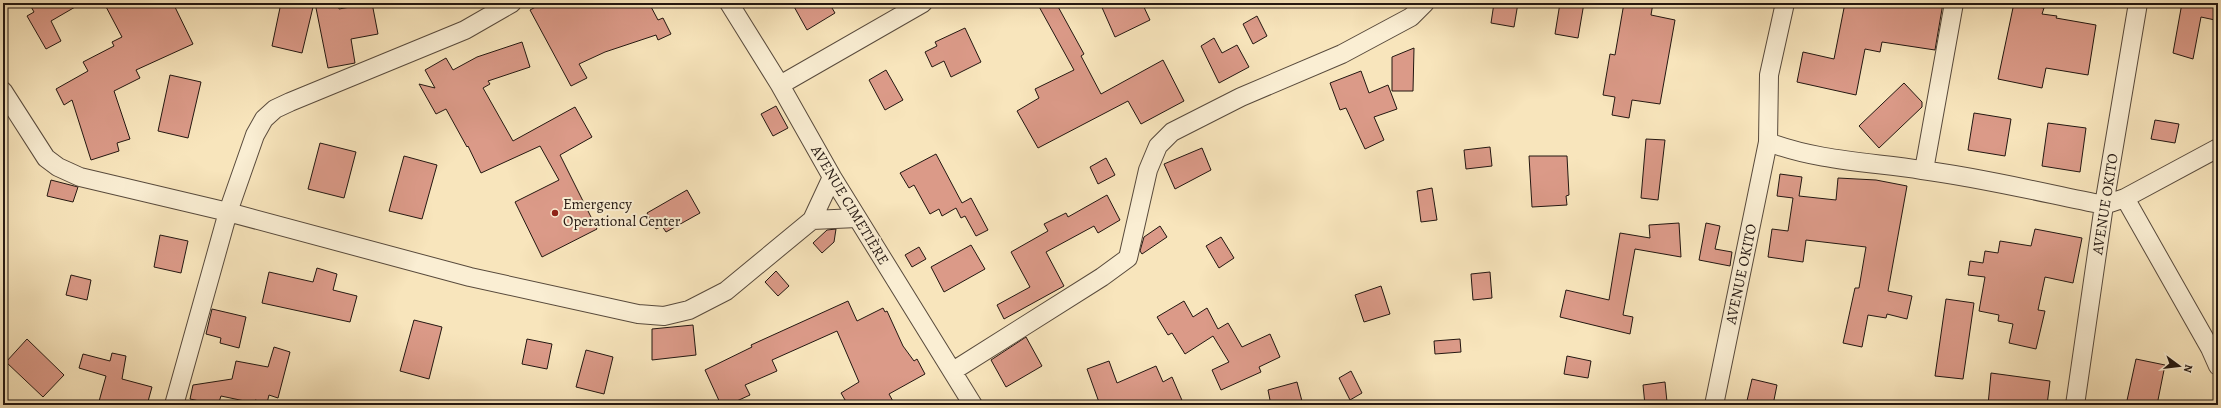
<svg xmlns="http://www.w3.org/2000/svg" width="2221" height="408" font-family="Alegreya,serif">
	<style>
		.building { fill: #db9a88; stroke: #231711 }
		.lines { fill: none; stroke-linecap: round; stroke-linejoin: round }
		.minor-casing { stroke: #584a3c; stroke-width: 20 }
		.minor { stroke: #faeed3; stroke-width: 18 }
		.poi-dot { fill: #8f2418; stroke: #faeed3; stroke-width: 1.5 }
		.labels { text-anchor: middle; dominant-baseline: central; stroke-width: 4; stroke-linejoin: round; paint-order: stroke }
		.poi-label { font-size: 15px; fill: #231711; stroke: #faeed3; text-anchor: start }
		.street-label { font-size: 15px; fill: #231711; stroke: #faeed3 }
	</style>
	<rect width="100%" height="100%" fill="#f8e5bc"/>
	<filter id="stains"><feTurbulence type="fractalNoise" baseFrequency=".005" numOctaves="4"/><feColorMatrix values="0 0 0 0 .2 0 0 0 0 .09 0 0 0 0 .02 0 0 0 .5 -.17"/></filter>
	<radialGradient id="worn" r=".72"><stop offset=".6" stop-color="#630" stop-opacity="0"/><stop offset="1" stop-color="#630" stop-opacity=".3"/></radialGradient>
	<path class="building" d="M29,3H82L51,21L61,41L46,49L27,16L34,12Z
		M104,3H173L193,44L136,70L140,78L114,91L130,139L117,143L119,151L91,160L72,100L64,105L56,89L88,71L83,62L114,46L112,42L122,37Z
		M281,3H295L313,7L302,53L272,46Z
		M315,3H338L339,9L372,3L378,34L351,39L355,63L328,68Z
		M543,3H649L658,20L663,18L671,34L658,40L656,35L605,52L579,64L587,78L571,86L530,10Z
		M792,3H829L835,13L807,30Z
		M1037,3H1056L1084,54L1081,56L1101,94L1163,60L1184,101L1141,124L1128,101L1038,148L1017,111L1039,98L1035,89L1074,70Z
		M1100,3H1142L1150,20L1115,37Z
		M1494,3H1518L1514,27L1491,23Z
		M1560,3H1584L1578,38L1555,34Z
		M1624,3H1653L1651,15L1675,20L1660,104L1632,100L1629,118L1612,115L1615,97L1603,95L1610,54L1615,55Z
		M1845,3H1943L1935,50L1882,42L1880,52L1865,49L1856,95L1797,82L1803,52L1834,59Z
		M2014,3L2044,8L2042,14L2057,16L2056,18L2096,25L2088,75L2046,68L2042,88L1998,79Z
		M2182,3H2218L2215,20L2201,17L2193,59L2173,53Z
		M1257,16L1267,36L1253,44L1243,24Z
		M965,28L981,62L951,77L944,61L932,67L925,52L937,46L935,42Z
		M1214,38L1222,53L1237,45L1249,67L1219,83L1201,46Z
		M522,42L530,67L488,81L490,84L483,88L513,141L575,107L592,137L560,155L597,229L542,257L515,202L559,180L540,146L481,173L468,146L467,147L446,109L436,114L419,84L435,88L425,70L446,58L453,70L477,57Z
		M1414,48L1413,91H1392V57Z
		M886,70L903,100L885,110L869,80Z
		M1361,71L1369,93L1388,85L1397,109L1374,117L1384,140L1365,149L1346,108L1340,110L1330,83Z
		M170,75L201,82L188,138L158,131Z
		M1904,83L1922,102V107L1879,148L1859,126Z
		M776,106L788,128L773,136L761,114Z
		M1974,113L2011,119L2005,156L1968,150Z
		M2155,120L2179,124L2175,143L2151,139Z
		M2048,123L2086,128L2080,172L2042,166Z
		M1646,139L1665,140L1658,200L1641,198Z
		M320,143L356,152L344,198L308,189Z
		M1490,147L1492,166L1466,169L1464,150Z
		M1202,148L1211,170L1175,189L1164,164Z
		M936,154L962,203L971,198L988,230L976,236L965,216L961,218L956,208L942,216L939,209L930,214L914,185L909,188L900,173Z
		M404,156L437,165L422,219L389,211Z
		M1529,156H1567L1569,195L1566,196L1567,205L1532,207Z
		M1106,158L1115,175L1098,184L1090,167Z
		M1780,174L1802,177L1799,196L1836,200L1838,178L1876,180L1907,186L1888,291L1912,296L1907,319L1887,314L1886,318L1868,315L1862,347L1843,343L1855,288H1859L1866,247L1806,240L1803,262L1768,257L1772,229L1788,231L1793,198L1777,196Z
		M51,180L78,187L73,202L47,196Z
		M1432,188L1437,220L1421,222L1417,191Z
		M687,190L700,213L666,232L662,226L656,229L647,213Z
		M1107,195L1120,220L1098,233L1094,226L1046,252L1064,286L1004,319L997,305L1030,287L1011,252L1048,231L1044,224L1066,213L1068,217Z
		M1679,223L1681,257L1635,249L1623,315L1633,317L1630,334L1560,317L1566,290L1609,300L1620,233L1650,238L1649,225Z
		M1706,223L1720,226L1715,249L1732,252L1730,266L1699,260Z
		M1160,226L1167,237L1142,254L1140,251L1144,237Z
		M836,229L834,242L822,253L813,243L827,230Z
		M2035,229L2082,238L2073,283L2045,277L2038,310L2045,311L2036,349L2009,343L2013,324L1998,321L1999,315L1979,311L1985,277L1968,275L1970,261L1983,263L1985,251L1998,253L2000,241L2031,246Z
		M160,235L188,241L181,273L154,267Z
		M1221,237L1234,258L1219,268L1206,246Z
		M971,245L985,269L944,292L931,267Z
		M919,247L926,259L912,267L905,255Z
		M317,268L337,274L333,290L357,296L350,322L262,303L269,272L313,282Z
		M776,271L789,286L778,296L765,282Z
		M1490,272L1492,298L1473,300L1471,274Z
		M71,275L91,280L87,300L66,295Z
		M1381,286L1390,314L1364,322L1355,295Z
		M1946,299L1974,303L1963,379L1935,376Z
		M848,301L857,321L883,308L885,312L887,311L903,346L914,361L917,359L925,374L889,394L895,405H848L841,393L859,382L837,331L772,360L777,371L745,385L750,395L728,405H721L705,370L752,347L751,345Z
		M1184,301L1193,317L1207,308L1218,329L1228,323L1242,347L1270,334L1280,357L1259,367L1261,372L1221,390L1212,370L1229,362L1213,336L1185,354L1172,333L1168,335L1157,317Z
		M212,309L246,317L239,348L220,343L221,338L206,334Z
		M414,320L442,327L429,379L400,371Z
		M693,325L696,355L652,360V329Z
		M1026,337L1042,366L1006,387L991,360Z
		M27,339L64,375L43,397L6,362Z
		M527,339L552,344L547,369L522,364Z
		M1460,339L1461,352L1435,354L1434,341Z
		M274,347L290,352L278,398L269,395L267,403L255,400L254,403L221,396L218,405L190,399L193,385L232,379L236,361L268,367Z
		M586,350L613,357L604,394L576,387Z
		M112,353L126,356L122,379L152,387L147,405H98L106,376L79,368L83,354L110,361Z
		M1567,356L1591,361L1588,378L1564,374Z
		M2136,359L2165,365L2157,405H2126Z
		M1109,361L1117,383L1156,366L1163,382L1172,377L1184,405H1100L1087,369Z
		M1351,371L1362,393L1350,400L1339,378Z
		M1991,373L2050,381L2047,405H1988Z
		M1752,379L1777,385L1773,405H1746Z
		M1297,382L1303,405H1271L1268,390Z
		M1665,382L1667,402L1645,405L1643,385Z"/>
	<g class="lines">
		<g class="minor-casing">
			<path id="minor" d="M729,3L780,85L832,177L973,405
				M780,85L923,3
				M3,91L46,158L58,167L80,177L228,212L470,277L638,314L664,316L689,310L726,291L812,220L832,177
				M1768,142C1818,161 1870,162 1922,170C1983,178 2044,193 2104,205L2125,198L2218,148
				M1924,170L1954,3
				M2125,198L2210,348L2218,366
				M812,220L857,218
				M953,371L1102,277L1128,258L1148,170L1158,146L1172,132L1241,97L1342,54L1411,17L1425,3
				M174,405L228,212L255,135L264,119L275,109L290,102L465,30L512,3
				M1714,405L1768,142L1769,75L1785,3
				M2075,405L2104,205L2138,3"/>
		</g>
		<use href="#minor" class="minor"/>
	</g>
	<circle class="poi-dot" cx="555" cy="213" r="4"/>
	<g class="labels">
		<g class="poi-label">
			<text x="563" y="204">Emergency<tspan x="563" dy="17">Operational Center</tspan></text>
		</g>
		<g class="street-label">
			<text transform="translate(2105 204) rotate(-81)">AVENUE OKITO</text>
			<text transform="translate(850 205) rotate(59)">AVENUE CIMETIÈRE</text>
			<text transform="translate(1741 274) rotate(-78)">AVENUE OKITO</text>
		</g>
	</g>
	<rect width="2221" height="408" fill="none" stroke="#f8e5bc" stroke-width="16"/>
	<rect x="4" y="4" width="2213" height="400" fill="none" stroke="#231711" stroke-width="2"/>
	<rect x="8" y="8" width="2205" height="392" fill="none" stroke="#231711"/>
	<g transform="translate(2179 366) rotate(105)" stroke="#faeed3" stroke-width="3" paint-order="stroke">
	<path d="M0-3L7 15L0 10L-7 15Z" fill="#231711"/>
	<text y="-6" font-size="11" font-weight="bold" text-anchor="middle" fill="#231711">N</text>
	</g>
	<rect width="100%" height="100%" filter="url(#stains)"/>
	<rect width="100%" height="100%" fill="url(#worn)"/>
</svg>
